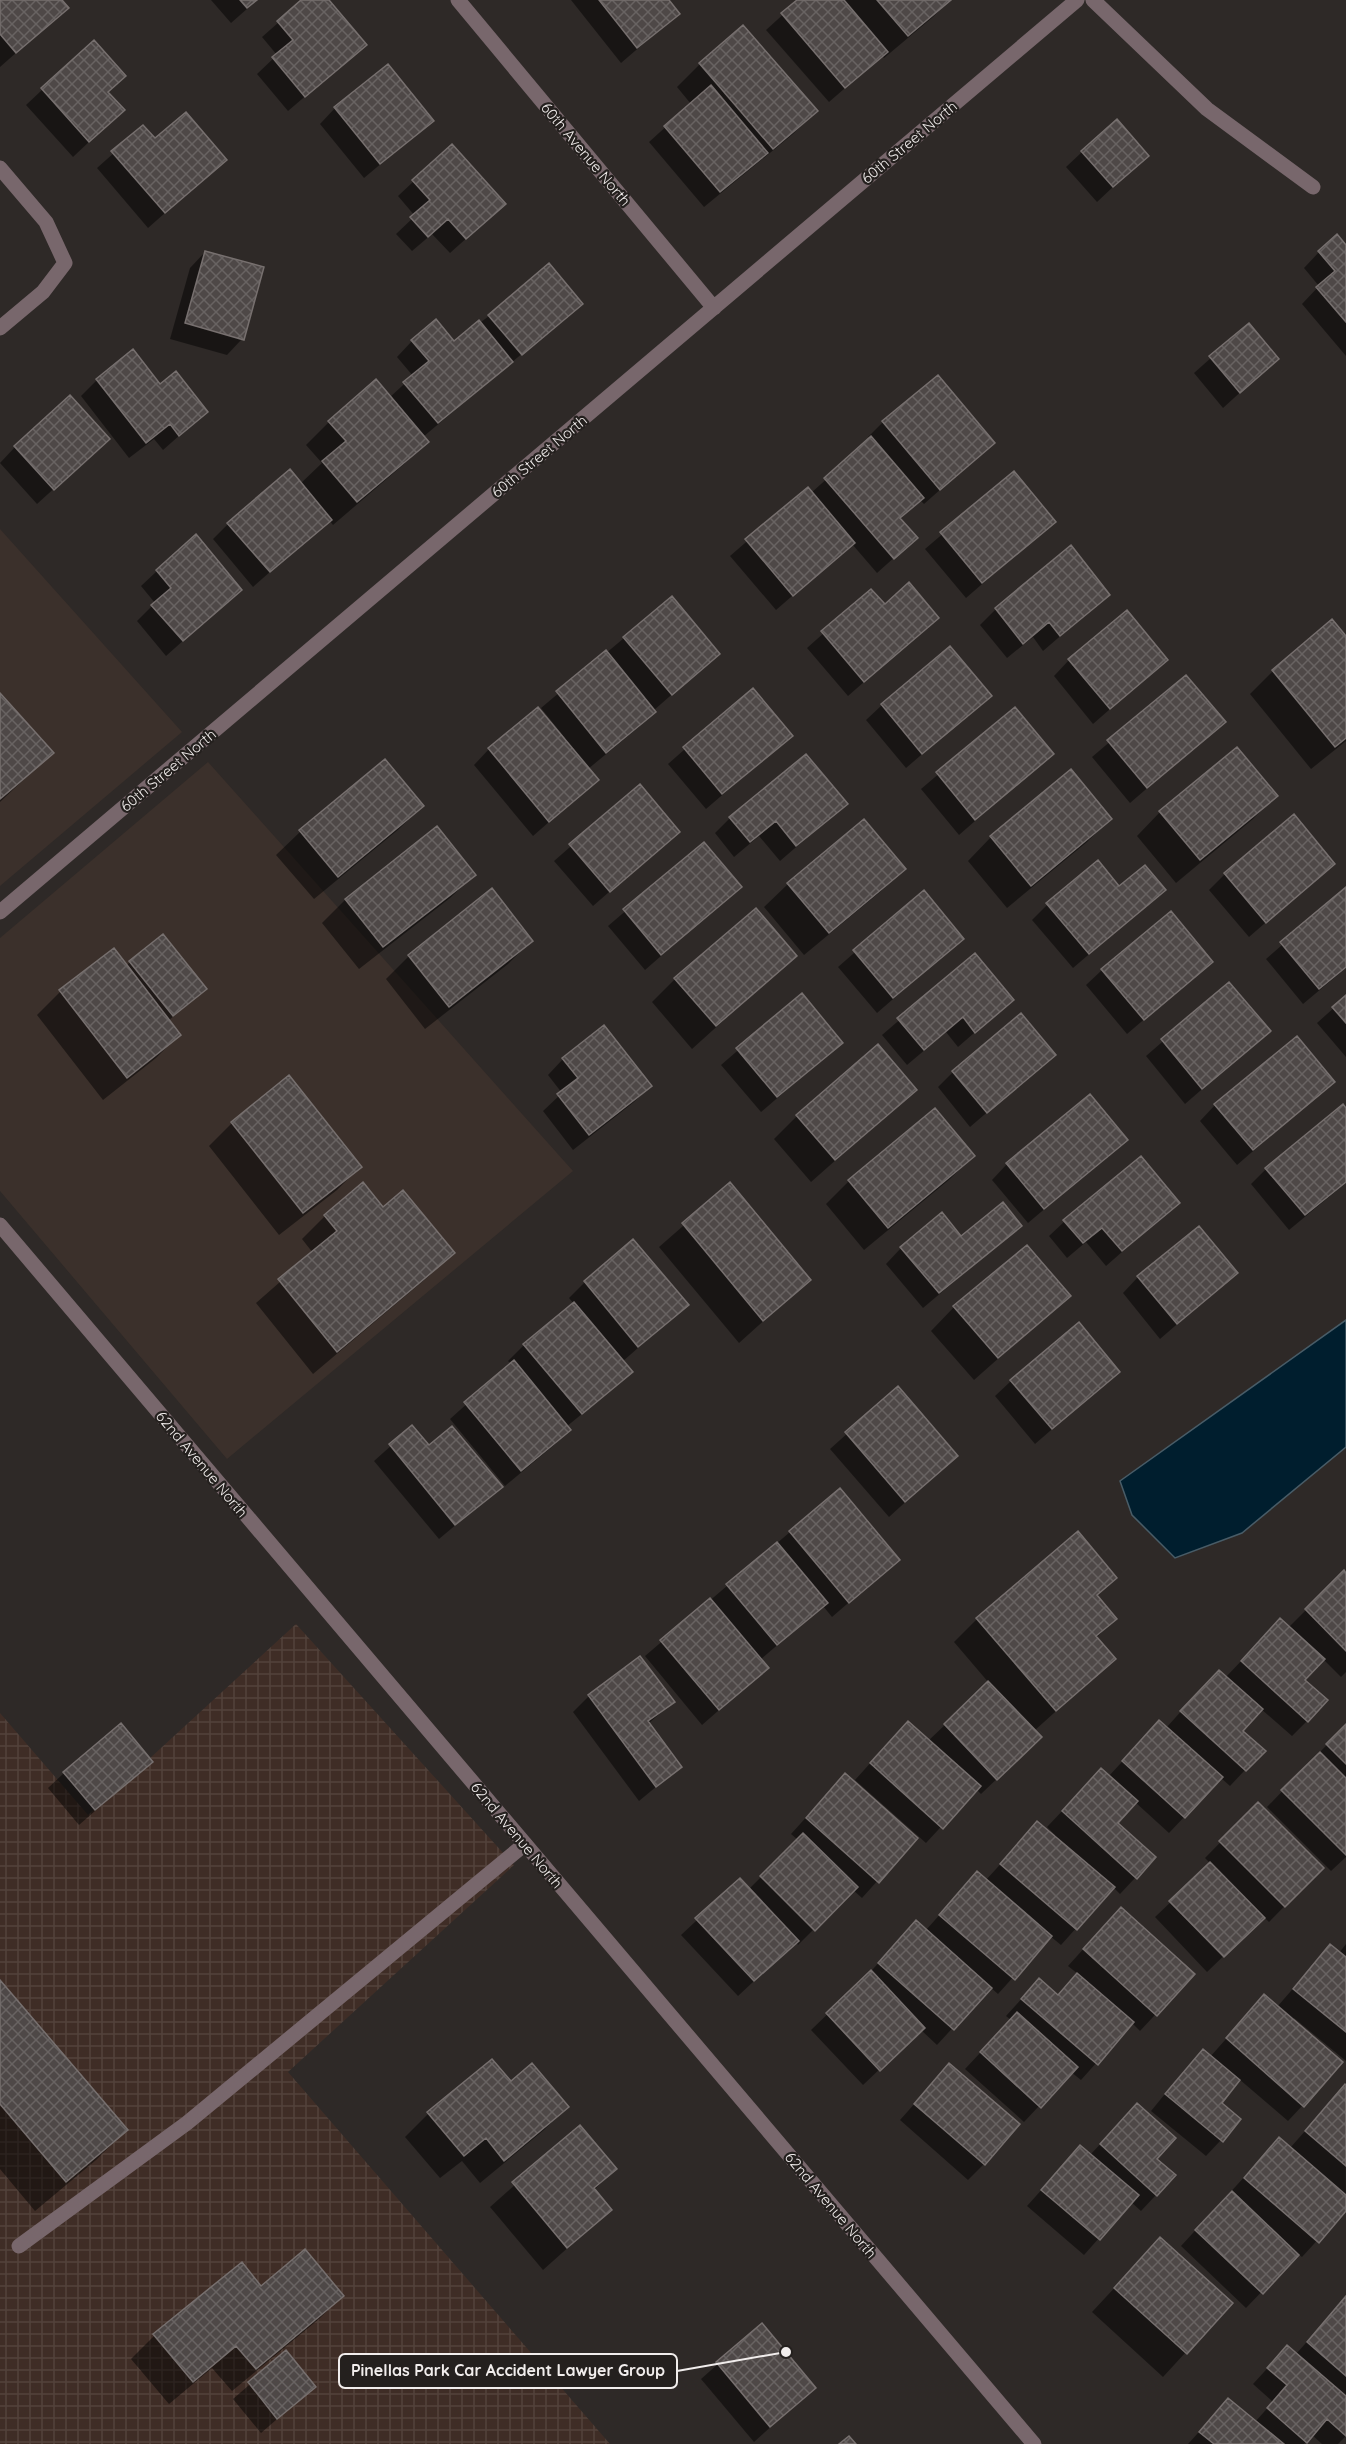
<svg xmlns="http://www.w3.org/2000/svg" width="1346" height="2444" font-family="Quicksand,sans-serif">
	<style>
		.built { fill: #3b302b }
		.industrial { fill: url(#industrial-grid) }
		.water { fill: #001e2e; stroke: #485c67; stroke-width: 1.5 }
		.shadow { fill: #0007 }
		.building { fill: url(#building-cross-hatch); stroke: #77706f; stroke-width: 1.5 }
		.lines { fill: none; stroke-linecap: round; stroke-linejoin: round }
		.service { stroke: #78676c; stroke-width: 15 }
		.minor { stroke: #78676c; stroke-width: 15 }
		.tertiary { stroke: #78676c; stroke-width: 15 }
		.labels { text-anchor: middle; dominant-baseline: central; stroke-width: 4.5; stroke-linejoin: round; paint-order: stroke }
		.street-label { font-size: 15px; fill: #f1edec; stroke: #24201e }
		.leader { fill: none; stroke: #f1edec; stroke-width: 2 }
		.callout-dot { fill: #f1edec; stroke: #24201e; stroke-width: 2 }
		.callout { fill: #24201e; stroke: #f1edec; stroke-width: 2 }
		.callout-label { font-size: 16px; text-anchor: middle; font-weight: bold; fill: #f1edec }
	</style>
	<defs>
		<pattern id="industrial-grid" width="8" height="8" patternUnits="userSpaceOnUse" patternTransform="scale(1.5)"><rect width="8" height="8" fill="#3f2d26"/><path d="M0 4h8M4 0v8" fill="none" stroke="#52423b"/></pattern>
		<pattern id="building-cross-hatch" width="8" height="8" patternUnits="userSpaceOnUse" patternTransform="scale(1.5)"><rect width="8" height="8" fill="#4e4847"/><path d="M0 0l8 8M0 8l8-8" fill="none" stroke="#686362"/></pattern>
	</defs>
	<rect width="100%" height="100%" fill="#2e2927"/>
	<path class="built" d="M0,529L182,732L0,886Z
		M208,762L573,1171L227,1459L0,1191V938Z"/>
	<path class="industrial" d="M296,1624L514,1865L288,2072L610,2444H0V1713L88,1815Z"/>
	<path class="water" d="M1346,1320V1447L1242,1533L1175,1558L1132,1515L1120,1481Z"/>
	<path class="shadow" d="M0,0H60L67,8L0,67Z
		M211,0H257L231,23Z
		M304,0H327L365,45L288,111L257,74L277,55L262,37Z
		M571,0H667L678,14L621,63Z
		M799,0H950L933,17L884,58L882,56L829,102L766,30Z
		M93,42L107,93V125L73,157L26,105Z
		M700,64L816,111L793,134L704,207L649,142L691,104L677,87Z
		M335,108L432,121L364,178L320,124Z
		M143,127L154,141L225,160L148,228L97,168Z
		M1082,152L1147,155L1097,202L1066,167Z
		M414,181L488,219L450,253L432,234L412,251L396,234L415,216L398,196Z
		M1346,247V356L1302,304L1319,286L1304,268L1319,252Z
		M205,252L242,339L227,355L170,339L190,268Z
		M581,304L423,437L427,441L403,465L333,525L329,520L253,587L213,539L228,524L300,484L322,463L306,445L329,422L390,397L413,376L397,357L412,341L453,343L489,316Z
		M1248,325L1277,359L1223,408L1194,373Z
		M97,380L159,386L206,412L163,450L154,439L129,458L81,396Z
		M883,422L993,443L924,504L920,500L899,519L916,538L877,573L852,544L776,610L730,556L807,489L811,493L870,440L868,437Z
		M15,447L92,454L37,504L0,463Z
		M1014,473L1054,522L966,598L925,549Z
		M157,571L240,590L166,656L137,621L155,603L141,586Z
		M871,591L884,606L937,618L848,696L807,648Z
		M1108,595L1043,651L1033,637L1007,658L980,625L996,609Z
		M1346,634V741L1311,769L1250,694L1273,671Z
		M624,638L718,654L653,711L639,727L588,769L597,780L533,836L474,765L489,749L565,738L541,708Z
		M1069,660H1166L1093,724L1054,676Z
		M1186,677L1224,722L1130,803L1092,757Z
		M752,690L791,736L706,809L668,764Z
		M0,695L52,753L0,802Z
		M990,696L906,768L866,720L882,705Z
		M1015,709L1052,754L959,835L921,789Z
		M1237,749L1276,795L1253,819L1176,883L1137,836L1160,812Z
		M385,762L422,806L399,829L314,899L276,855L300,832Z
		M1071,771L1110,819L1087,842L1007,908L968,861L991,837Z
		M640,786L678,832L593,906L554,861Z
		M846,804L780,861L759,836L734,857L715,833L730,818Z
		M864,821L904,869L880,892L804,955L764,907L788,884Z
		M437,828L474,875L450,898L359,969L322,923L345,900Z
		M704,844L740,887L645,970L608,926Z
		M1333,864L1249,937L1209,890L1225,874Z
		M1119,888L1164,890L1073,968L1032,920L1048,904Z
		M1346,889V968L1303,1004L1266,959Z
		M924,892L962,939L877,1013L838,967Z
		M531,941L508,964L425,1029L386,979L409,956Z
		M113,950L126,966L130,962L205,989L168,1021L179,1035L156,1058L103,1100L37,1015L60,992Z
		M975,955L1012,1000L958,1047L946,1032L907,1065L882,1035Z
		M795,956L692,1049L652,1002L675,979Z
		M1211,962L1127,1034L1086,985L1102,970Z
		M1229,984L1269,1031L1185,1104L1146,1056Z
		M802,995L841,1043L761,1112L721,1065Z
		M1346,997V1057L1317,1023Z
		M1054,1055L970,1127L938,1087L953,1072Z
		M563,1059L650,1086L634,1102L573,1150L543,1111L562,1093L548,1075Z
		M1333,1082L1237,1165L1200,1121L1215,1105Z
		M915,1090L811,1182L774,1139L797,1116Z
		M1346,1110V1183L1289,1230L1251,1184L1266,1169Z
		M232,1123L360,1167L337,1190L279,1235L209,1146Z
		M1126,1140L1028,1223L992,1180L1007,1164Z
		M973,1156L950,1179L864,1250L826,1204L849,1181Z
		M730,1185L809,1280L739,1343L659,1247Z
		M1178,1203L1106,1266L1086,1242L1067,1258L1049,1236L1065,1221Z
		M325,1216L453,1253L429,1276L313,1374L256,1303L313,1253L302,1239Z
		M1020,1226L923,1308L886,1264L901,1248Z
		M633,1241L687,1305L622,1362L631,1372L615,1387L566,1427L569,1430L553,1446L505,1486L450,1419L511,1364L508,1361L524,1345L574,1304L569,1298L585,1282Z
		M1236,1273L1160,1339L1123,1293L1138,1277Z
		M1069,1296L974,1380L931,1331L954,1307Z
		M1118,1372L1035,1444L995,1396L1011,1381Z
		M898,1388L956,1456L889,1517L830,1449Z
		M412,1427L428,1447L501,1487L439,1539L374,1461Z
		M790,1532L898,1560L832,1617L823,1606L760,1660L767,1668L702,1725L645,1656Z
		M1344,1572L1346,1575V1672L1341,1677L1323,1659L1303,1681L1307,1721L1292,1736L1261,1709L1241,1731L1245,1770L1230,1786L1221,1778L1169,1833L1135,1802L1116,1823L1154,1857L1135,1878L1120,1894L1113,1887L1061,1945L1050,1936L998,1994L990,1987L937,2045L921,2030L863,2085L811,2030L864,1979L901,1938L926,1930L977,1873L985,1881L1038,1823L1054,1837L1055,1835L1047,1827L1101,1770L1108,1777L1144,1738L1166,1728L1203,1687L1225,1678L1280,1620L1288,1628Z
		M1115,1578L1096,1596L1115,1619L1096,1638L1114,1659L1034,1731L1024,1753L981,1794L976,1789L926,1843L855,1780L892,1739L928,1741L989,1683L954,1642L977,1619Z
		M640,1658L673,1702L648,1724L680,1767L639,1801L573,1712L589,1696Z
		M1346,1725V1857L1331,1871L1267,1807Z
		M151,1762L79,1825L48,1788L64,1773Z
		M830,1791L916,1838L862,1898L853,1890L798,1945L796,1942L738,1996L681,1935L740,1880L749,1889L798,1840L791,1834Z
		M1258,1804L1322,1868L1269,1922L1264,1917L1207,1972L1155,1917L1211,1864L1205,1858Z
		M1105,1925L1193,1974L1140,2031L1132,2023L1081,2080L1071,2072L1024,2122L965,2069L1011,2020L1006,2016L1024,1996H1057L1078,1974L1068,1966Z
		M1346,1944V2061L1294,2018L1303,2105L1288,2121L1239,2079L1220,2104L1221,2140L1206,2156L1151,2111L1187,2067L1203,2051L1210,2057L1264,1996L1277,2007L1330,1946L1339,1953Z
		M0,1983L126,2130L96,2160L35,2211L0,2169Z
		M492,2061L511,2083L567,2107L544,2130L480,2183L462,2161L440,2178L405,2137L428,2114Z
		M949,2065L984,2164L968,2180L900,2120Z
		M1345,2086L1346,2209L1302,2257L1298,2254L1246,2308L1181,2246L1279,2139L1290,2148Z
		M1122,2121L1155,2159L1156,2195L1141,2211L1131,2202L1084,2255L1027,2206L1080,2147L1090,2155Z
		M580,2127L615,2169L594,2190L610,2210L543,2270L490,2207Z
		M1160,2239L1231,2303L1163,2377L1092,2312Z
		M241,2264L261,2288L342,2296L319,2319L232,2391L212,2368L169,2404L131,2359L154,2336Z
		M1346,2298V2436L1338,2444H1322L1312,2435L1304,2444H1188L1228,2400L1255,2422L1273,2402L1253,2384L1287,2347L1296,2354Z
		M762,2325L814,2388L754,2442L701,2379Z
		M286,2353L314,2387L261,2433L233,2399Z"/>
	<path class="building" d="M0,0H62L69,8L16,53L0,34Z
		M240,0H257L247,8Z
		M301,0H329L367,45L305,97L272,57L293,40L277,21Z
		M599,0H669L680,14L637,48Z
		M797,0H844L888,52L845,88L781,13Z
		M877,0H951L908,36Z
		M743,25L818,111L773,149L699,63Z
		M94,40L126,76L108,92L125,110L89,142L41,88Z
		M388,64L434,121L380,164L334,107Z
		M711,85L768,153L720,192L664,126Z
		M186,112L227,160L165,213L111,151L143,125L155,138Z
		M1117,119L1149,156L1113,187L1081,151Z
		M452,144L506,204L466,239L448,219L428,237L410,217L430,200L412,180Z
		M1337,234L1346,245V322L1316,287L1335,271L1318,251Z
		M205,251L264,267L244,340L185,323Z
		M549,263L583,304L522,355L488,315Z
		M436,319L454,341L479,320L513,362L438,423L403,382L429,361L411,340Z
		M1249,323L1279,359L1240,393L1209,356Z
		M133,349L160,384L176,371L208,412L179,436L170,424L146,443L96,379Z
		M938,375L995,443L940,490L882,421Z
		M376,379L429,442L357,502L322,461L346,441L328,421Z
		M70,395L110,439L54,490L14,446Z
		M871,436L924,498L900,518L918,538L894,559L824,478Z
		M290,469L332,520L270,572L227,523Z
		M1014,471L1056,522L982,583L940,532Z
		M808,487L855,543L793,596L745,539Z
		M196,534L242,590L183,641L151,605L171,588L156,570Z
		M1071,545L1110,595L1060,636L1049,622L1023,644L995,608Z
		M909,582L939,618L864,682L821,631L871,589L885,604Z
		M672,596L720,654L672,695L623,637Z
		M1127,610L1168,660L1110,709L1068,659Z
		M1332,619L1346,636V738L1335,747L1272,670Z
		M950,646L992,696L922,754L881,704Z
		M606,650L656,712L606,753L556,691Z
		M1186,675L1226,722L1147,788L1107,740Z
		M753,688L793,736L722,794L683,747Z
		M0,693L54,753L0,799Z
		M538,707L599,780L549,822L488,748Z
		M1015,707L1054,754L975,820L936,772Z
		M1237,747L1278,796L1200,860L1159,811Z
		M806,754L848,804L796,846L776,821L750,842L729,817Z
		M385,759L424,806L338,877L299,830Z
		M1071,769L1112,819L1031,886L990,836Z
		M640,784L680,832L610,892L569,844Z
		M1294,814L1335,864L1266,923L1224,873Z
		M864,819L906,869L829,933L787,883Z
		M437,826L476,875L383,947L345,899Z
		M704,842L742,887L661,955L623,909Z
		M1098,860L1119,886L1145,865L1166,890L1089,954L1046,903Z
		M1346,887V967L1319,989L1280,942Z
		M492,888L533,941L449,1007L408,955Z
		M924,890L964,939L893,998L853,950Z
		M756,908L797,956L716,1026L674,978Z
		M1171,911L1213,962L1144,1020L1101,969Z
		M163,934L207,989L173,1016L129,961Z
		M114,948L181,1035L127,1078L59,990Z
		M975,953L1014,1000L975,1033L963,1017L924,1050L897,1018Z
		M1229,982L1271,1031L1202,1089L1161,1039Z
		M802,993L843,1043L777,1097L736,1048Z
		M1346,995V1023L1332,1007Z
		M1021,1013L1056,1055L987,1113L952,1071Z
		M604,1025L652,1086L589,1135L557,1094L578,1078L562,1058Z
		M1297,1036L1335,1082L1253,1150L1214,1104Z
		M878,1044L917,1090L835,1160L796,1115Z
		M289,1075L362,1167L303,1213L231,1122Z
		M1090,1094L1128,1140L1044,1209L1006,1163Z
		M1343,1104L1346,1108V1182L1305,1215L1265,1168Z
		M935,1108L975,1156L888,1228L848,1180Z
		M1141,1156L1180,1203L1122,1251L1102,1228L1083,1243L1063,1220Z
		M363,1182L383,1207L403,1190L455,1253L337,1352L278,1279L337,1231L324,1215Z
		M730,1182L811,1280L763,1321L682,1223Z
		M1003,1202L1022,1226L939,1293L900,1247L942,1212L961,1236Z
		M1199,1226L1238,1273L1177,1324L1137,1276Z
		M633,1239L689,1305L638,1347L584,1281Z
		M1027,1245L1071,1296L998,1358L953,1306Z
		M574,1302L633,1372L582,1414L523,1344Z
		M1079,1322L1120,1372L1052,1429L1010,1380Z
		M514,1360L571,1430L521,1471L464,1402Z
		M898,1386L958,1456L905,1502L845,1432Z
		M412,1425L429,1445L452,1426L503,1487L455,1525L389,1444Z
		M840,1488L900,1560L849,1603L789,1531Z
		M1078,1531L1117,1578L1097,1595L1117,1619L1096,1636L1116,1659L1056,1711L976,1618Z
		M777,1542L828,1603L777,1645L726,1584Z
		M1344,1570L1346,1573V1651L1305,1609Z
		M710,1598L769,1668L719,1710L660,1640Z
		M1280,1618L1325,1659L1305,1680L1328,1700L1308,1722L1241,1661Z
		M640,1656L675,1702L648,1721L682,1767L656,1787L588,1695Z
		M1219,1670L1263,1709L1243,1731L1266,1751L1246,1771L1180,1711Z
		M988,1681L1042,1737L997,1780L944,1724Z
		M1159,1720L1223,1777L1185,1818L1122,1761Z
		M908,1721L981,1786L943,1829L870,1763Z
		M121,1723L153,1762L95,1810L63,1772Z
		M1346,1724V1764L1326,1744Z
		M1320,1752L1346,1778V1855L1281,1790Z
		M1101,1768L1138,1801L1118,1823L1156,1857L1137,1879L1062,1811Z
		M845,1773L918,1838L879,1883L806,1818Z
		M1258,1802L1324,1868L1285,1907L1219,1841Z
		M1037,1821L1115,1887L1077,1930L1000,1864Z
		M803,1833L858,1887L815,1931L760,1876Z
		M1210,1862L1265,1918L1224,1957L1169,1901Z
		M977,1871L1052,1936L1015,1980L939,1915Z
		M740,1878L799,1941L754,1981L695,1918Z
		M1121,1907L1195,1974L1157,2016L1083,1949Z
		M916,1920L992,1988L954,2030L878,1963Z
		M1330,1944L1346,1957V2032L1293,1989Z
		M871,1970L925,2028L880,2071L826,2013Z
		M1077,1973L1134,2022L1098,2065L1021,1999L1039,1978L1058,1995Z
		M0,1980L128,2130L66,2182L0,2104Z
		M1264,1994L1343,2062L1304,2107L1226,2038Z
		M1017,2012L1078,2067L1041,2108L980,2052Z
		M1203,2049L1240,2080L1222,2103L1241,2119L1223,2142L1165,2094Z
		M492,2059L511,2081L532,2063L569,2107L504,2161L486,2138L464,2156L427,2112Z
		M949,2063L1020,2124L985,2165L914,2104Z
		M1345,2084L1346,2085V2166L1305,2131Z
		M1137,2103L1176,2138L1157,2159L1176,2175L1157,2196L1100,2144Z
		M580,2125L617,2169L594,2188L612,2210L567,2248L512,2182Z
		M1279,2137L1346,2195V2211L1319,2243L1244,2178Z
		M1080,2145L1139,2195L1100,2240L1041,2190Z
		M1232,2191L1299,2255L1263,2294L1195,2230Z
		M1160,2237L1233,2303L1187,2354L1114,2288Z
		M305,2249L344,2296L256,2369L236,2346L193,2382L153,2334L242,2262L261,2286Z
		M1346,2296V2376L1307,2342Z
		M762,2323L816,2388L770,2427L716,2362Z
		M1287,2345L1346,2396V2436L1327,2419L1307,2443L1267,2408L1287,2385L1267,2368Z
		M286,2350L316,2387L277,2419L248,2382Z
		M1228,2398L1284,2444H1214L1199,2432Z
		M849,2436L856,2444H839Z"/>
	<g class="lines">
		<path class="service" d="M19,2246L187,2123L525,1844"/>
		<path class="minor" d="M458,0L714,308
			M1093,0L1207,109L1313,187
			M0,168L46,222L65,263L43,292L0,328
			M0,912L1077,0"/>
		<path class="tertiary" d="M0,1225L1034,2444"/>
	</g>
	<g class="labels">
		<g class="street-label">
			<text transform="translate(909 142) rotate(-40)">60th Street North</text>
			<text transform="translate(586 154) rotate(50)">60th Avenue North</text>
			<text transform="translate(539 456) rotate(-40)">60th Street North</text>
			<text transform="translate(168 770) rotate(-40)">60th Street North</text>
			<text transform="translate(202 1464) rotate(50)">62nd Avenue North</text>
			<text transform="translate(517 1835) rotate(50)">62nd Avenue North</text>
			<text transform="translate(831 2205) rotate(50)">62nd Avenue North</text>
		</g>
	</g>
	<path class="leader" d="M786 2352L677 2371"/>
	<circle class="callout-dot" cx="786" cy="2352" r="6"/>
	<rect class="callout" x="339" y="2354" width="338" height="34" rx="6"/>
	<g class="callout-label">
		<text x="508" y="2376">Pinellas Park Car Accident Lawyer Group</text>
	</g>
</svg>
